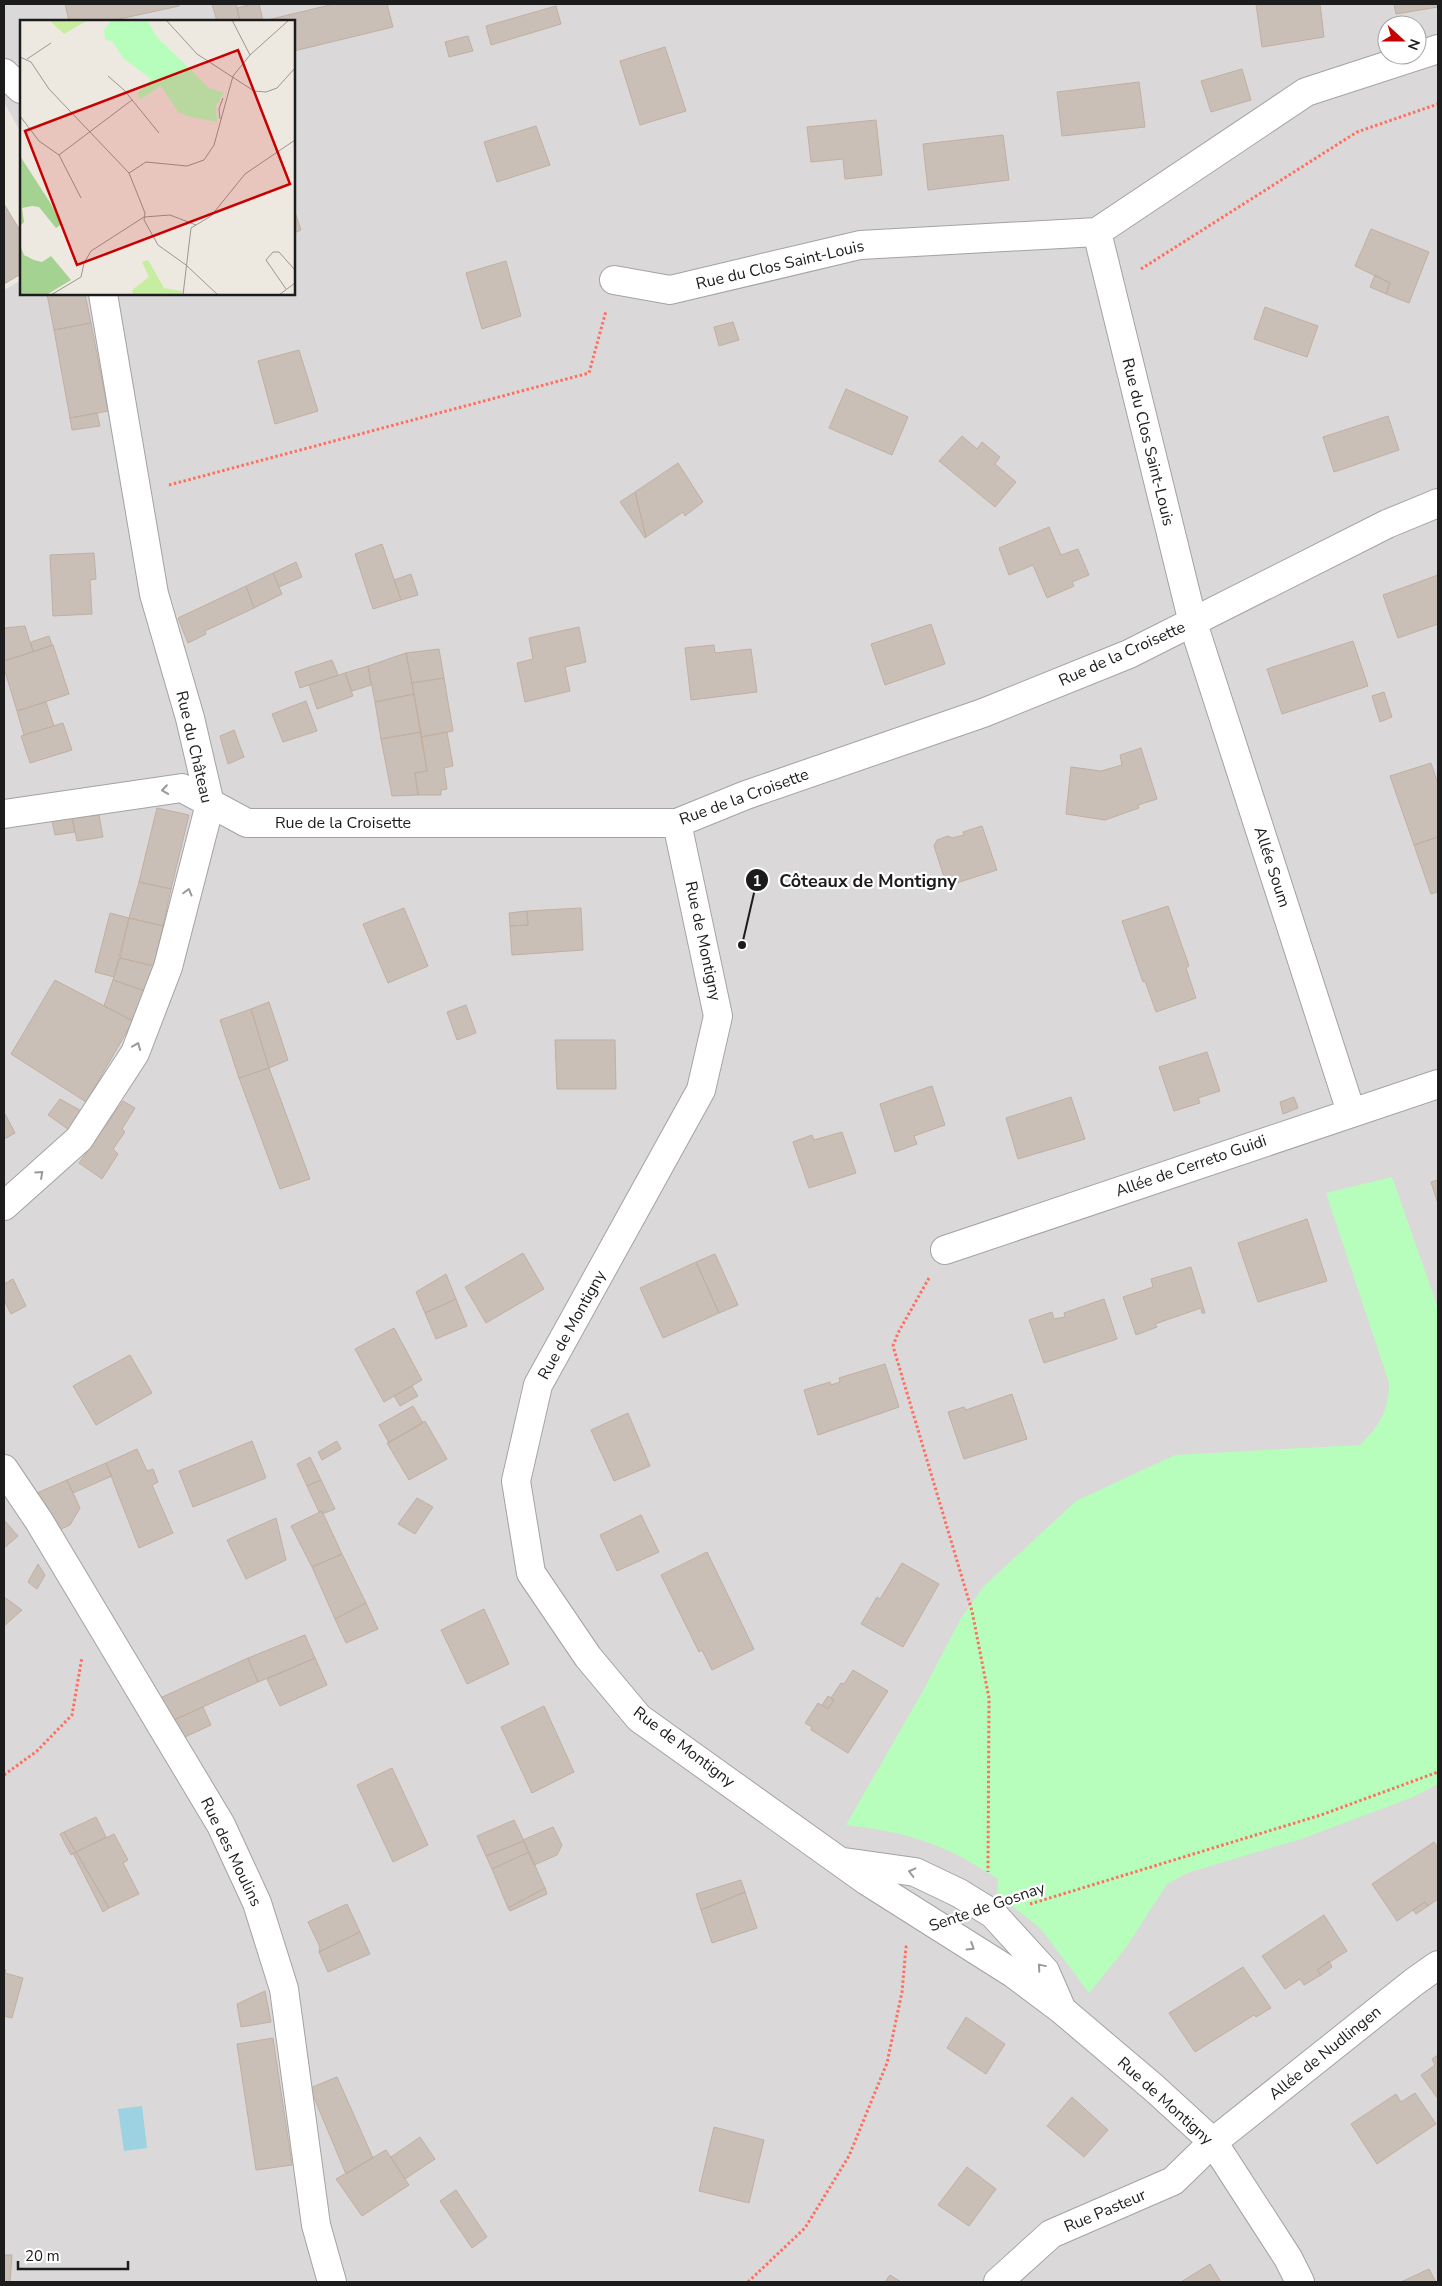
<svg xmlns="http://www.w3.org/2000/svg" width="1442" height="2286" font-family="'Nunito Sans',sans-serif">
	<style>
		.residential { fill: #dad8d8; fill-rule: evenodd }
		.park { fill: #b7febc }
		.water { fill: #9cd2e1 }
		.building { fill: #cabfb6; stroke: #c1afa1 }
		.lines { fill: none; stroke-linecap: round; stroke-linejoin: round }
		.street-casing { stroke: #a3a3a3; stroke-width: 30 }
		.path { stroke: #ff6f60; stroke-width: 3; stroke-dasharray: 2.5 2.5; stroke-linecap: butt }
		.street { stroke: #fff; stroke-width: 28 }
		.oneway { stroke: #999 }
		.labels { text-anchor: middle; dominant-baseline: central; stroke-width: 4.5; stroke-linejoin: round; paint-order: stroke }
		.street-label { font-size: 16px; fill: #1c1c1c; stroke: #fff }
		.inset-road { fill: none; stroke: #9a9792; stroke-width: 1 }
		.view { fill: #c70002; fill-opacity: 0.15; stroke: #c70002; stroke-width: 2.5 }
		.inset-edge { fill: none; stroke: #1c1c1c; stroke-width: 2.5 }
		.leader { fill: none; stroke: #1c1c1c; stroke-width: 2 }
		.callout-dot { fill: #1c1c1c; stroke: #fff; stroke-width: 2 }
		.mark-label { font-size: 15px; text-anchor: middle; font-weight: bold; fill: #fff }
		.callout-label { font-size: 18px; text-anchor: middle; font-weight: bold; fill: #1c1c1c; stroke: #fff; stroke-width: 4.5; stroke-linejoin: round; paint-order: stroke }
	</style>
	<rect width="100%" height="100%" fill="#eee9e0"/>
	<path class="residential" d="M4,4H1438V2282H4V290L21,280V294H294V21H21V133L4,102ZM1387,25H1417V55H1387Z"/>
	<path class="park" d="M1392,1177L1438,1308V1784L1413,1797L1304,1838L1187,1873L1167,1884L1125,1949L1089,1993L1041,1929L997,1894L998,1879C948,1845 904,1831 846,1825L924,1689L960,1620L983,1587L1076,1501L1175,1455L1360,1445C1380,1425 1388,1412 1389,1383L1326,1193Z"/>
	<path class="water" d="M142,2106L147,2148L124,2151L118,2109Z"/>
	<path class="building" d="M65,4H179V6L110,21H69Z
		M212,4H236L240,21H217Z
		M252,4H259L263,21H240L237,8Z
		M334,4H387L393,27L294,51V21H263Z
		M1256,4H1320L1324,37L1262,47Z
		M1394,4H1438V7L1396,14Z
		M556,6L561,24L491,45L486,26Z
		M468,36L473,51L449,57L445,42Z
		M665,47L686,111L640,125L620,61Z
		M1242,69L1251,100L1211,112L1201,81Z
		M1139,82L1145,127L1062,136L1057,92Z
		M876,120L882,175L845,179L843,159L811,162L807,127Z
		M536,126L550,165L497,182L484,142Z
		M1003,135L1009,180L928,190L923,144Z
		M4,204L21,232V274L4,284Z
		M294,209L301,230L294,233Z
		M1371,229L1429,252L1409,303L1386,294L1390,283L1355,266Z
		M506,261L521,316L482,329L466,273Z
		M1375,275L1390,283L1386,294L1370,287Z
		M47,294H85L91,323L54,330Z
		M1265,307L1318,326L1307,357L1254,339Z
		M733,322L739,340L719,346L714,327Z
		M91,323L108,411L70,418L54,330Z
		M299,350L318,411L275,424L258,361Z
		M846,389L908,417L892,455L829,428Z
		M97,413L100,426L72,430L70,418Z
		M1388,416L1399,450L1334,472L1323,437Z
		M962,436L977,449L982,442L1000,457L995,464L1016,482L995,507L939,461Z
		M678,463L703,502L685,516L683,512L646,537L635,492Z
		M635,492L646,537L645,538L620,502Z
		M1049,527L1061,555L1078,549L1089,575L1072,582L1074,586L1047,598L1033,565L1009,575L999,548Z
		M382,544L401,600L373,609L355,554Z
		M94,553L96,579L90,580L92,614L53,616L50,555Z
		M296,562L302,577L279,587L273,573Z
		M273,573L282,594L254,608L246,586Z
		M411,574L418,595L401,600L394,580Z
		M1438,575V624L1398,638L1383,595Z
		M246,586L254,608L205,631L206,634L188,643L178,618Z
		M931,624L945,664L885,685L871,644Z
		M25,626L33,652L4,661V628Z
		M579,627L586,662L565,667L570,691L525,702L517,663L533,659L529,638Z
		M49,636L52,645L33,652L31,642Z
		M1353,641L1368,686L1282,714L1267,669Z
		M53,645L69,694L17,711L4,668V661Z
		M714,645L715,653L751,649L757,692L691,700L685,648Z
		M439,649L444,678L412,683L406,653Z
		M406,653L414,694L375,702L368,666Z
		M332,660L338,675L300,688L295,672Z
		M368,666L371,685L352,691L345,673Z
		M345,673L353,696L317,709L309,685Z
		M444,678L453,731L421,737L412,683Z
		M1384,692L1392,717L1380,722L1372,696Z
		M414,694L421,732L381,739L375,702Z
		M306,701L317,731L283,742L272,714Z
		M46,702L54,726L24,735L17,711Z
		M63,723L72,750L30,763L21,736Z
		M234,730L244,757L228,764L220,736Z
		M421,732L427,771L415,773L418,795L392,796L381,739Z
		M447,732L453,766L444,768L447,789L441,790V795H418L415,773L427,771L421,737Z
		M1141,748L1157,799L1138,805L1139,808L1105,820L1066,814L1071,767L1101,771L1122,765L1120,755Z
		M1431,763L1438,784V837L1414,845L1390,776Z
		M157,808L189,815L171,889L139,882Z
		M99,815L103,837L77,841L72,818Z
		M72,818L75,832L55,835L52,821Z
		M982,826L997,870L947,886L934,846L937,840L948,836L952,838L964,835L963,832Z
		M1438,837V892L1431,894L1414,845Z
		M139,882L171,889L163,926L129,918Z
		M1168,906L1189,966L1186,968L1196,998L1156,1012L1145,981L1143,982L1122,921Z
		M404,908L428,966L388,983L363,924Z
		M581,908L583,950L512,955L510,926L528,925L527,911Z
		M527,911L528,925L510,926L509,913Z
		M110,913L129,918L114,977L95,972Z
		M129,918L163,926L154,966L120,958Z
		M120,958L154,966L145,991L113,980Z
		M55,980L133,1021L86,1102L11,1054Z
		M113,980L145,991L133,1021L104,1006Z
		M269,1002L288,1060L269,1068L251,1009Z
		M466,1005L476,1033L457,1040L447,1012Z
		M251,1009L269,1068L239,1078L220,1020Z
		M555,1040H615L616,1089H557Z
		M1207,1052L1220,1091L1198,1098L1200,1103L1174,1111L1159,1067Z
		M269,1068L310,1179L280,1189L239,1078Z
		M932,1086L945,1125L914,1136L917,1144L895,1152L880,1104Z
		M1071,1097L1085,1139L1018,1159L1006,1118Z
		M1294,1097L1298,1108L1283,1114L1280,1102Z
		M60,1099L85,1113L72,1132L48,1115Z
		M123,1101L135,1108L122,1129L125,1132L113,1149L118,1154L102,1179L79,1163Z
		M4,1112L15,1133L4,1139Z
		M842,1132L856,1173L809,1188L793,1142L812,1135L814,1140Z
		M1438,1180V1204L1431,1182Z
		M1307,1219L1327,1281L1258,1302L1238,1243Z
		M523,1253L544,1289L486,1323L465,1287Z
		M715,1254L738,1305L719,1313L696,1262Z
		M696,1262L719,1313L663,1338L640,1288Z
		M1191,1267L1205,1313H1202L1201,1308L1155,1324L1157,1327L1136,1335L1123,1297L1153,1287L1151,1279Z
		M446,1274L456,1299L425,1313L416,1292Z
		M13,1279L26,1306L11,1314L4,1300V1284Z
		M456,1299L467,1326L436,1339L425,1313Z
		M1104,1299L1117,1339L1044,1363L1029,1320L1052,1312L1054,1319L1065,1317L1064,1313Z
		M394,1328L422,1380L384,1402L355,1349Z
		M130,1355L152,1393L96,1425L73,1386Z
		M885,1364L899,1407L818,1435L804,1390L830,1382L831,1385L840,1382L839,1378Z
		M412,1386L418,1396L400,1406L394,1396Z
		M1012,1394L1027,1439L964,1459L948,1412L964,1407L966,1410Z
		M413,1406L423,1423L389,1443L379,1425Z
		M628,1413L650,1466L614,1481L591,1430Z
		M425,1421L447,1459L409,1480L387,1443Z
		M252,1441L266,1478L193,1507L179,1471Z
		M337,1441L341,1449L322,1460L318,1452Z
		M137,1449L147,1471L153,1469L158,1482L152,1485L173,1533L139,1548L106,1463Z
		M310,1457L321,1480L307,1486L297,1464Z
		M106,1463L112,1476L73,1493L67,1480Z
		M67,1480L80,1508L70,1525L61,1529L37,1493Z
		M321,1480L335,1509L322,1514V1511L319,1512L307,1486Z
		M417,1498L433,1507L415,1534L398,1524Z
		M322,1511L342,1554L312,1567L291,1526Z
		M641,1515L659,1552L617,1571L600,1535Z
		M276,1518L286,1560L246,1579L227,1540Z
		M4,1520L18,1536L4,1548Z
		M707,1552L754,1649L712,1670L702,1650L699,1652L661,1575Z
		M342,1554L366,1603L335,1619L312,1567Z
		M902,1563L939,1584L903,1647L861,1624L877,1597L880,1599Z
		M38,1564L45,1575L37,1589L28,1582Z
		M4,1597L22,1610L4,1626Z
		M366,1603L378,1629L346,1643L335,1619Z
		M484,1609L509,1664L467,1684L441,1630Z
		M305,1635L315,1658L258,1682L248,1658Z
		M248,1658L258,1682L174,1720L160,1698Z
		M315,1658L327,1685L280,1706L267,1679Z
		M853,1670L888,1691L848,1753L811,1730L812,1727L805,1723L818,1703L828,1709L834,1700L831,1698L841,1683L844,1684Z
		M828,1696L834,1700L828,1709L822,1705Z
		M544,1706L574,1772L532,1793L501,1727Z
		M203,1707L211,1725L185,1737L174,1720Z
		M392,1768L428,1845L393,1862L357,1785Z
		M96,1817L106,1837L76,1852L64,1832Z
		M514,1820L524,1841L486,1856L477,1836Z
		M553,1827L562,1845L557,1855L534,1865L523,1840Z
		M64,1832L76,1852L71,1855L60,1834Z
		M114,1834L128,1860L123,1863L139,1894L109,1908L76,1852Z
		M524,1841L529,1852L492,1869L486,1856Z
		M1434,1842L1438,1848V1899L1428,1906L1425,1902L1397,1921L1372,1884Z
		M76,1852L109,1908L103,1912L73,1853Z
		M529,1852L545,1888L508,1908L492,1869Z
		M741,1880L745,1892L701,1910L696,1894Z
		M545,1888L547,1894L510,1911L508,1908Z
		M745,1892L757,1928L712,1943L701,1910Z
		M1425,1902L1428,1906L1416,1914L1413,1910Z
		M347,1904L360,1932L319,1952L320,1947L308,1922Z
		M1324,1915L1347,1951L1317,1970L1321,1975L1304,1985L1300,1979L1285,1989L1262,1956Z
		M360,1932L370,1954L328,1972L319,1952Z
		M1329,1961L1332,1967L1321,1975L1317,1970Z
		M1243,1967L1271,2008L1256,2017L1254,2015L1195,2052L1169,2013Z
		M4,1969L6,1970L5,1973L23,1978L12,2018L4,2016Z
		M265,1991L271,2022L241,2027L237,2004Z
		M966,2017L1005,2044L986,2074L947,2048Z
		M273,2038L292,2165L256,2170L237,2044Z
		M1438,2055V2099L1421,2075L1435,2065L1432,2059Z
		M337,2077L373,2158L346,2174L310,2088Z
		M1415,2093L1436,2124L1377,2164L1351,2124L1396,2094L1401,2102Z
		M1072,2097L1108,2130L1084,2157L1047,2126Z
		M714,2127L764,2140L749,2203L699,2191Z
		M420,2137L435,2159L405,2179L391,2157Z
		M386,2150L409,2185L362,2216L336,2179Z
		M967,2167L996,2189L969,2226L938,2205Z
		M456,2190L487,2237L472,2248L440,2201Z
		M4,2255H12L10,2282H4Z
		M1210,2264L1221,2282H1181Z
		M1429,2269L1436,2282H1401Z
		M890,2275L901,2282H885Z"/>
	<g class="lines">
		<g class="street-casing">
			<path id="street" d="M4,73L21,89
				M1097,232L1193,623L1351,1112
				M614,280L670,290L860,245L1097,232L1306,92L1438,49
				M4,814L182,788L247,823H677L746,795L983,713L1129,654L1387,524L1438,503
				M677,823L718,1016L701,1090L538,1385L516,1481L531,1573L588,1657L639,1718L867,1881L1014,1974L1062,2010L1154,2088L1213,2142L1288,2258L1300,2282
				M4,1206L79,1139L135,1053L168,967L210,804L190,718L154,594L103,294
				M945,1250L1438,1084
				M4,1469L39,1521L221,1825L257,1903L284,1989L316,2225L332,2282
				M844,1862L915,1872L959,1893L993,1914L1045,1971L1062,2010
				M998,2282L1051,2234L1173,2181L1213,2142L1414,1982L1438,1965"/>
		</g>
		<path class="path" d="M1141,269L1357,132L1438,104
			M169,485L589,373L606,311
			M929,1278L898,1333L893,1346L972,1611L989,1698L988,1872
			M4,1775L37,1751L72,1715L82,1657
			M1030,1904L1321,1815L1438,1772
			M748,2282L805,2228L849,2156L887,2063L902,1992L906,1947L909,1946"/>
		<use href="#street" class="street"/>
	</g>
	<defs><path id="oneway-chevron" d="M-2-3.5L2.5 0L-2 3.5" fill="none" stroke-width="1.6" stroke-linecap="round" stroke-linejoin="round" transform="scale(1.25)"/></defs>
	<g class="oneway">
		<use href="#oneway-chevron" transform="translate(165 790) rotate(172)"/>
		<use href="#oneway-chevron" transform="translate(188 892) rotate(-75)"/>
		<use href="#oneway-chevron" transform="translate(137 1046) rotate(-68)"/>
		<use href="#oneway-chevron" transform="translate(40 1174) rotate(-42)"/>
		<use href="#oneway-chevron" transform="translate(912 1872) rotate(-166)"/>
		<use href="#oneway-chevron" transform="translate(971 1947) rotate(32)"/>
		<use href="#oneway-chevron" transform="translate(1041 1967) rotate(-130)"/>
	</g>
	<g class="labels">
		<g class="street-label">
			<text transform="translate(780 265) rotate(-13)">Rue du Clos Saint-Louis</text>
			<text transform="translate(1148 442) rotate(76)">Rue du Clos Saint-Louis</text>
			<text transform="translate(1122 654) rotate(-24)">Rue de la Croisette</text>
			<text transform="translate(194 747) rotate(77)">Rue du Château</text>
			<text transform="translate(744 797) rotate(-20)">Rue de la Croisette</text>
			<text x="343" y="823">Rue de la Croisette</text>
			<text transform="translate(1272 867) rotate(72)">Allée Soum</text>
			<text transform="translate(703 941) rotate(78)">Rue de Montigny</text>
			<text transform="translate(1191 1166) rotate(-19)">Allée de Cerreto Guidi</text>
			<text transform="translate(572 1325) rotate(-61)">Rue de Montigny</text>
			<text transform="translate(684 1747) rotate(37)">Rue de Montigny</text>
			<text transform="translate(231 1852) rotate(64)">Rue des Moulins</text>
			<text transform="translate(987 1907) rotate(-19)">Sente de Gosnay</text>
			<text transform="translate(1325 2053) rotate(-39)">Allée de Nudlingen</text>
			<text transform="translate(1165 2101) rotate(42)">Rue de Montigny</text>
			<text transform="translate(1105 2211) rotate(-23)">Rue Pasteur</text>
		</g>
	</g>
	<g transform="translate(20 20)">
		<rect width="275" height="275" fill="#eee9e0"/>
		<path d="M29,0H68L44,14ZM128,240L144,268L162,271V275H114L112,270L129,257L122,242Z" fill="#c7eea0"/>
		<path d="M0,136L31,184L41,204L39,206L36,208L19,187L12,186L2,188L4,202L0,206ZM0,225L4,235L14,240L22,242L31,236L51,260L26,275H0Z" fill="#a4d290"/>
		<path d="M92,0H127L137,17L189,68L204,73L196,86L197,102L170,97L158,92L141,66L121,79L117,74L131,59L103,38L92,21L85,20L84,10Z" fill="#b7febc"/>
		<path class="inset-road" d="M146,0L177,34L234,71L246,72L257,68L275,48M212,0L230,35M0,37L11,42L29,69L109,153L125,193L124,200L138,225L166,245L198,275M7,39L31,23M88,56L104,70L139,113M0,96L19,121L39,135L61,178M200,99L199,89L203,78M39,135L112,80M109,153L126,142L167,146L184,140L194,125L213,56L230,35L269,0M266,269L246,240L253,232H259L275,250M31,275L61,257L64,243L71,231L124,197L150,195L176,205M163,275L171,208L191,196L225,154L275,120M259,275L275,263"/>
		<path class="view" d="M218,30L270,164L57,245L5,111Z"/>
		<rect width="275" height="275" class="inset-edge"/>
	</g>
	<path class="leader" d="M742 945L757 880"/>
	<g class="callout-dot">
		<circle cx="742" cy="945" r="5"/>
		<circle cx="757" cy="880" r="12"/>
	</g>
	<g class="mark-label">
		<text x="757" y="886">1</text>
	</g>
	<g class="callout-label">
		<text x="868" y="887">Côteaux de Montigny</text>
	</g>
	<rect width="1442" height="2286" fill="none" stroke="#1c1c1c" stroke-width="10"/>
	<g transform="translate(1402 40) rotate(111)"><circle r="24" fill="#ffffff" stroke="#a4a4a4"/>
	<path d="M0-4L9 19L0 12L-9 19Z" fill="#c70002"/>
	<text y="-8" font-size="14" font-weight="bold" text-anchor="middle" fill="#1c1c1c">N</text>
	</g>
	<path d="M18 2261v8h110v-8" fill="none" stroke="#1c1c1c" stroke-width="2.5"/>
	<text x="25" y="2261" font-size="15" fill="#1c1c1c" stroke="#ffffff" stroke-width="4" paint-order="stroke">20 m</text>
</svg>
